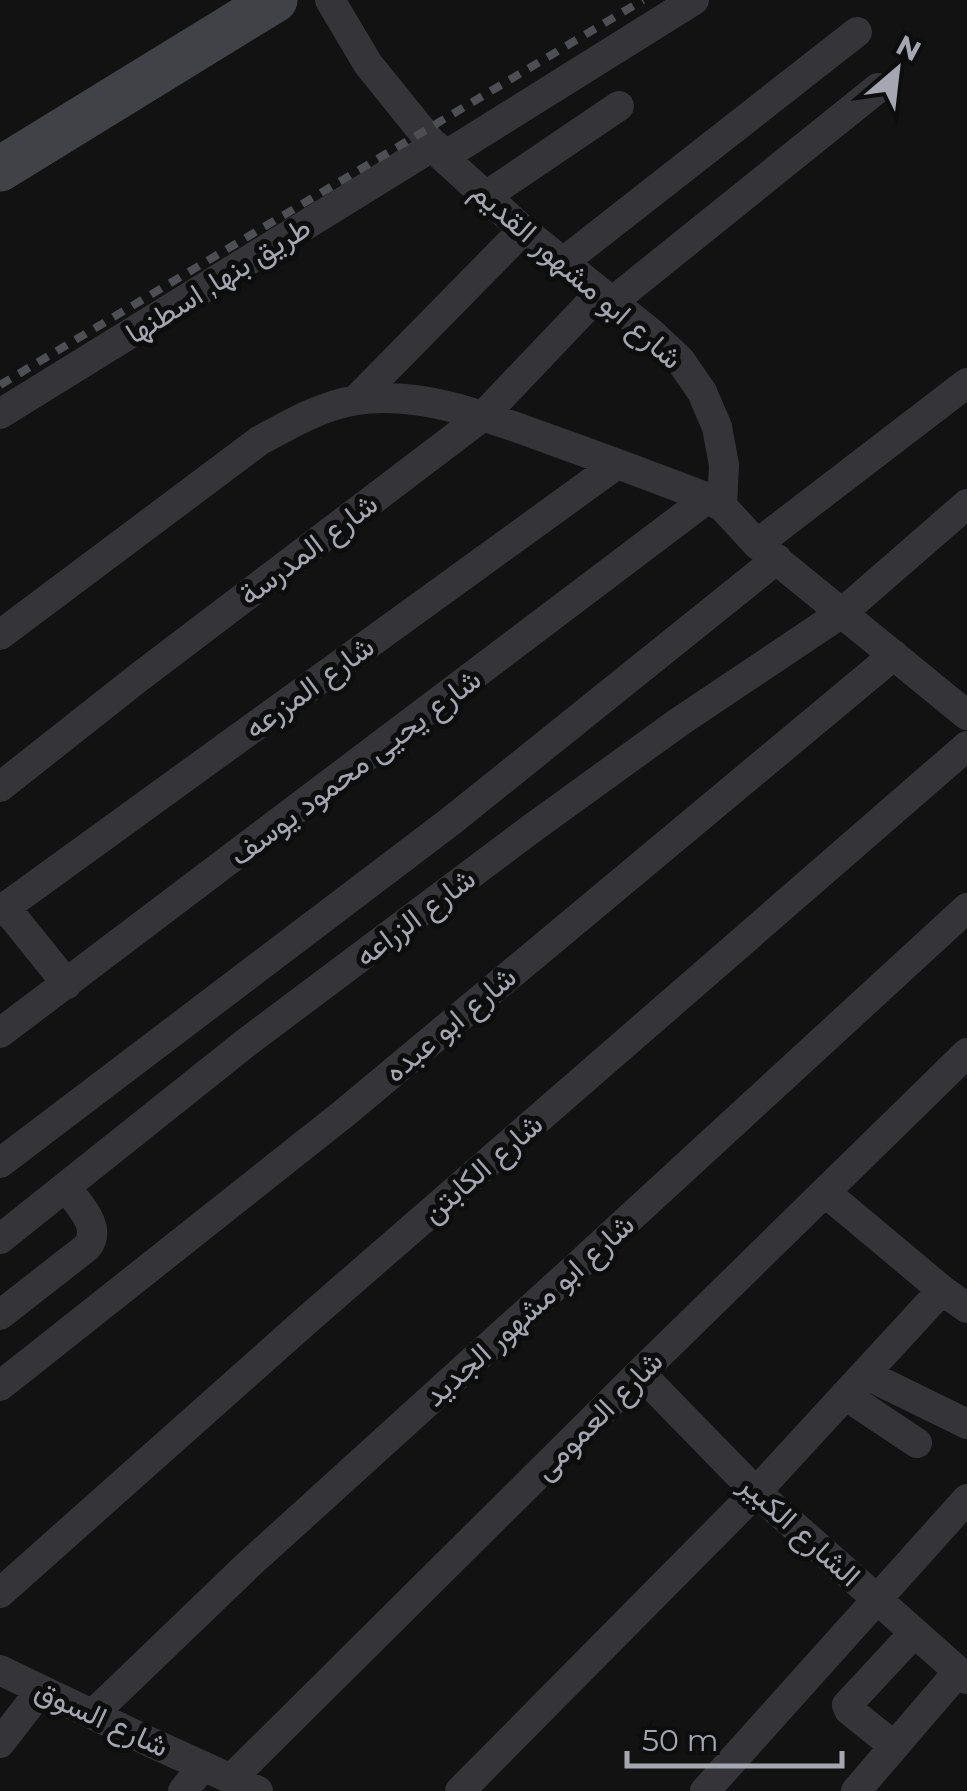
<svg xmlns="http://www.w3.org/2000/svg" width="967" height="1791" font-family="Montserrat,Vazirmatn,sans-serif">
	<style>
		.lines { fill: none; stroke-linecap: round; stroke-linejoin: round }
		.street { stroke: #353539; stroke-width: 30 }
		.secondary { stroke: #414247; stroke-width: 45 }
		.rail { stroke: #4e4f54; stroke-width: 8; stroke-dasharray: 12 10; stroke-linecap: butt }
		.labels { text-anchor: middle; dominant-baseline: central; stroke-width: 10; stroke-linejoin: round; paint-order: stroke }
		.street-label { font-size: 30px; fill: #a4a7b2; stroke: #0d0d0e }
	</style>
	<rect width="100%" height="100%" fill="#121213"/>
	<g class="lines">
		<path class="street" d="M330,0L368,64L443,157L523,230L651,333L680,360L702,392L717,427L724,465L722,506L757,544L967,715
			M443,157L694,0
			M486,196L619,106
			M562,263L857,32
			M612,302L878,88
			M356,400L523,230
			M0,414L435,145
			M757,544L967,383
			M0,635L259,441C290,424 320,406 357,400C425,390 495,420 557,442C608,460 658,479 708,498L719,505
			M0,787L138,678L483,416L600,293
			M5,907L67,984
			M0,911L617,464
			M0,1033L708,498
			M0,1163L451,821L777,559
			M825,1192L942,1290L967,1308
			M0,1239L247,1042L531,829L679,722L843,612L967,504
			M0,1315L87,1247C103,1227 78,1204 66,1187
			M640,1373L756,1492L967,1679
			M865,1374L967,1424
			M0,1386L342,1115L894,655
			M845,1395L917,1443
			M0,1593L308,1319L967,746
			M0,1670L152,1743L258,1791
			M93,1714L247,1566L571,1272L967,908
			M0,1743L41,1690
			M894,1746L849,1710L847,1705L914,1633
			M231,1779L640,1373L967,1053
			M183,1791L203,1766
			M460,1791L756,1492L942,1290
			M705,1791L967,1499
			M856,1791L958,1672"/>
		<path class="secondary" d="M0,169L275,0"/>
		<path class="rail" d="M0,385L643,0"/>
	</g>
	<g class="labels">
		<g class="street-label">
			<text transform="translate(577 275) rotate(41)">شارع ابو مشهور القديم</text>
			<text transform="translate(218 280) rotate(-32)">طريق بنها, اسطنها</text>
			<text transform="translate(308 549) rotate(-37)">شارع المدرسة</text>
			<text transform="translate(309 687) rotate(-36)">شارع المزرعه</text>
			<text transform="translate(355 767) rotate(-37)">شارع يحيى محمود يوسف</text>
			<text transform="translate(415 917) rotate(-37)">شارع الزراعه</text>
			<text transform="translate(450 1024) rotate(-40)">شارع ابو عبده</text>
			<text transform="translate(482 1168) rotate(-41)">شارع الكابتن</text>
			<text transform="translate(529 1310) rotate(-42)">شارع ابو مشهور الجديد</text>
			<text transform="translate(598 1415) rotate(-45)">شارع العمومى</text>
			<text transform="translate(800 1530) rotate(42)">الشارع الكبير</text>
			<text transform="translate(102 1718) rotate(25)">شارع السوق</text>
		</g>
	</g>
	<g transform="translate(897 70) rotate(28)" stroke="#0d0d0e" stroke-width="8" paint-order="stroke">
	<path d="M0-8L18 38L0 25L-18 38Z" fill="#a4a7b2"/>
	<text y="-15" font-size="28" font-weight="bold" text-anchor="middle" fill="#a4a7b2">N</text>
	</g>
	<path d="M627 1751v15h215v-15" fill="none" stroke="#a4a7b2" stroke-width="5"/>
	<text x="642" y="1751" font-size="30" fill="#a4a7b2" stroke="#0d0d0e" stroke-width="8" paint-order="stroke">50 m</text>
</svg>
